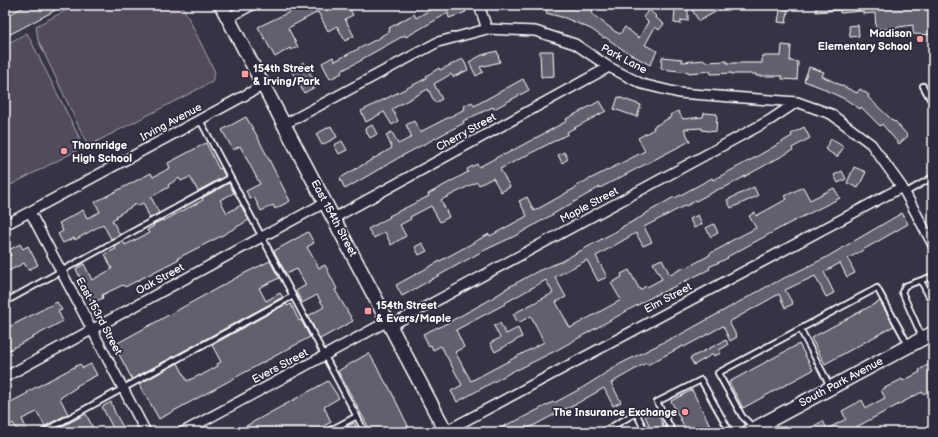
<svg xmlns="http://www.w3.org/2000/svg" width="938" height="437" font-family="'Balsamiq Sans',sans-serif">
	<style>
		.green { fill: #514c5c; stroke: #a8a6ae }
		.building { fill: #635f6d; stroke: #fff; fill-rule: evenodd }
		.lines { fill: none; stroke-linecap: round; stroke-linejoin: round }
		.lane-casing { stroke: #fff; stroke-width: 8 }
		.street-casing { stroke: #fff; stroke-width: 12 }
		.secondary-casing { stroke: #fff; stroke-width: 16 }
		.lane { stroke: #2f2a3d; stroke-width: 4.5 }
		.street { stroke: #2f2a3d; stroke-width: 9 }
		.secondary { stroke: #2f2a3d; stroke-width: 13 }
		.poi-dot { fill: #ff9aa2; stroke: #2f2a3d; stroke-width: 1.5 }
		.labels { text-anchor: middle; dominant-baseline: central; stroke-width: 3.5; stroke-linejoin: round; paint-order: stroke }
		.poi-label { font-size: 11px; font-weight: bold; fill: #fff; stroke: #2f2a3d; text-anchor: start }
		.street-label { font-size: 11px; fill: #fff; stroke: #2f2a3d }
	</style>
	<rect width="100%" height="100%" fill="#373345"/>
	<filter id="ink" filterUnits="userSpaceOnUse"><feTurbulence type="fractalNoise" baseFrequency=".025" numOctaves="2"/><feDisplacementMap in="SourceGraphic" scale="8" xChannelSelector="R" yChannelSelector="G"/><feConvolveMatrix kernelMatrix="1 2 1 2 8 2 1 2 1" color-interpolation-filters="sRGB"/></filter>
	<g filter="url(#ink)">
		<path class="green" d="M76,5H182L215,72L212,82L88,146L38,40L36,26Z
			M27,33L80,139L76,151L5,188V45Z"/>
		<path class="building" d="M27,5H65L5,37V17Z
			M304,5H348L353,15L345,19L354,36L345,41L337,26L328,31L318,12L288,28L298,47L291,50L290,48L275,57L258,27Z
			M450,5H463L466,12L449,18L448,13L406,37L405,35L362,59V60L341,71L342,73L330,79L322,63L333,57L335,61L381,37V36L390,31L389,28L414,14L416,18L435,7L436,9Z
			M548,5H560L573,9L574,5H579L593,10L592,14L616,32L620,34L625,27L639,38L648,22L643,17L649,10L656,16L655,17L664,24L659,30L655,27L645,45L657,51L650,65L625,51L605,37L604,38L591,29L565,18L546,13Z
			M701,5H728L699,21L692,10Z
			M781,5H789L786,23L778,22Z
			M816,5H933V35L913,34V25L886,29H876L875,13L863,14V11L840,13V10L816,12Z
			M675,8H688V21L681,20V24L674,23Z
			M858,25L859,36L850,37L849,26Z
			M782,45L791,46L790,61L798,62L797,80L782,79V76H756V74H732V73L711,74L710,71L689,73V72L661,69L662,57L682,59V62L705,60V62L727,61V63H762V56H781Z
			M497,51L500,62L480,67L483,72L476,76L469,62L482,55Z
			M540,51H553L554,76L541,77Z
			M463,59L468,70L453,77L451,74L434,84L442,99L435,103L428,89L392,109L398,121L392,125L384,112L366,122L361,111L427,78L426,76L439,68L440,70Z
			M304,62L317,86L304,93L291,70Z
			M809,67L824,72L822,76L857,93L860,89L869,95L868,97L894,122L895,121L908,136L899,144L882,124L880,126L861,107L860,109L845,99L825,90V89L804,81Z
			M523,79L529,90L494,109L493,107L463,121L464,123L400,157L345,189L340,178L392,148L386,135L392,132L398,144L412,137L406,125L414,121L420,132L465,109L464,106L472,102L474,106Z
			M618,97L641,105L637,117L614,109Z
			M600,101L606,111L567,132L568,134L500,169L510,187L501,192L493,178L479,185L477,182L441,200L449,217L440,222L431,206L410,217L411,219L400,225L406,236L391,245L385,232L374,238L368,229L390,217L389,216L429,196L428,194L468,172L467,169L477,164L479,167L503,154L504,155L567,121L566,119Z
			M678,111L683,119L703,117L704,113L717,114L716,132L702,130V128L684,129L690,141L600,188V187L517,235L481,252L402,296L396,285L471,244L489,234L490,236L527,216L519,201L527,197L534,211L577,187L576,186L645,151L638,138L654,129L653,127L671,117L670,115Z
			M246,117L256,134L290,201L275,209L273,205L261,211L254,197L250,199L246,191L260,184L240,146L233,150L222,130Z
			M372,125L377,134L370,138L365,129Z
			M331,126L337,137L322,145L316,134Z
			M804,127L810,138L792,148L793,150L722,189L721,188L686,206V205L644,227L652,242L643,246L636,233L596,256L607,277L598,281L587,260L555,277L566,297L556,302L570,328L621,300L611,283L622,277L621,274L629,270L640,290L646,286L647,287L662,279L653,263L662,259L670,275L685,267L686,268L710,255L709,254L728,244L727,243L756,228L749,216L755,212L756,216L787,199L785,196L803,187L810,200L834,188L840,198L788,224L727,257L728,258L709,267L710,269L659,294V293L557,350L517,370V369L457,402L451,391L462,385L441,346L433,350L431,345L429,346L423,334L438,327V328L486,302L505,290V289L538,271L560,262L622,228V227L643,216V215L674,197L675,198L712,178L713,180L756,157L792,136L791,134ZM546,280L553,293L513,314L518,323L531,316L544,342L471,381L455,352L464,347L456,330L505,304V303Z
			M831,139L844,147L837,157L825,149Z
			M342,141L347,150L339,154L334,145Z
			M206,143L219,169L221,168L225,176L198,191L190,177L181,181L179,178L168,185L169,187L151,197L159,213L150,218L143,203L137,206L136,204L116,216L117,217L112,220L120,235L111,239L103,224L75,240L74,238L63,243L58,234L63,231L59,223L83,210L87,218L100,212L95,202L151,173L153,177L170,168L168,163Z
			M564,152L568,159L562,163L558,155Z
			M854,167L866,172L858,188L847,183Z
			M842,171L846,179L838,183L834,175Z
			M229,183L234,193L220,200L227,213L241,205L249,220L221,236L178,258L179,259L125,287L123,285L102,295L103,298L92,303L76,269L84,264L92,280L112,269L105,254L116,249L114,246L123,241L125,245L149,233L147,230L154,226L153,224L162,220L163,221L203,200L202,198Z
			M754,187L758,196L731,208L727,200Z
			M902,213L908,224L849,258L848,259L855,273L847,277L840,263L824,272L834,293L826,297L815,276L785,290L793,304L785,308L779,294L729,322L737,337L730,341L723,326L684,347L683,346L647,365L646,363L611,383L621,402L613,406L604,388L567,409V408L527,429L526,427L517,432H493L514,421V422L553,402L554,403L582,388L620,364L674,337V338L768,286L825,258Z
			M698,215L702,224L694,228L690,219Z
			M714,224L718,233L711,237L706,228Z
			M308,232L314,243L307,247L319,268L325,265L337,289L335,290L353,321L320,339L308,316L324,307L317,295L302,303L296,291L306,285L297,269L286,274L274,251Z
			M422,243L427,251L419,255L415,247Z
			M20,244L23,249L28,246L38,265L28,270L24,263L5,273V258L11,255L9,250Z
			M270,261L279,278L259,288L266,301L280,293L283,297L132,379L114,345L245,273Z
			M880,301L894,326L825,364L811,338Z
			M57,302L62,310L58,311L63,321L9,350L5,344V329Z
			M286,304L287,306L291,304L299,321L301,320L310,337L159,419L145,394H144L139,384L178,363L187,381L200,375V376L218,366L217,364L221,362L212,345Z
			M500,323L506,334L518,328L522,337L495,352L490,343L500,338L494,326Z
			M726,340L728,345L719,350L721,353L714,356L713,354L694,365L690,358Z
			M799,344L813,370L743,408L729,382Z
			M369,353L387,385H388L411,432H371L338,371Z
			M933,362V389L923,394L922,392L847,432H803L823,421L827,429L846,419L842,411L862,400L866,408L885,398L881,390L902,379L903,381L920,372L919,370Z
			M80,364L83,368L91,364L97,375L76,386L77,387L60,398L68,414L45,426L37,412L22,419L28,432H18L13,423L5,428V405L28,393L27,392Z
			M328,381L339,398L324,407L331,422L317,430L318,432H235Z
			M692,390L710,425L696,432H687L671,401Z
			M111,402L115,413L126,432H115L102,407Z
			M656,411L667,432H650L647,426L649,425L645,416Z
			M86,414L95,432H84L82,428L75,432H51Z
			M354,423L359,432H349L346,427Z"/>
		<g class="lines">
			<g class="lane-casing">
				<path id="lane" d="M923,86L933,104
					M200,120L365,432
					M905,193L933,177
					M921,281L933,304
					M5,302L230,178
					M800,329L830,386
					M922,337L902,292L905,286L933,276
					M753,427L742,416L718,373L877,288L908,344
					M43,432L293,296
					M327,432L357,416
					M605,432L604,431L636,413L646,432
					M673,432L657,402L701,380L730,432"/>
			</g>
			<g class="street-casing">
				<path id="street" d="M479,5L487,29
					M228,18L252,5
					M285,124L438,42L487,29L535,31L575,44L609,67L642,84L679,93L797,102L831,114L871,144L902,187L933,245
					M30,212L146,432
					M334,218L609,67
					M5,225L264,85
					M390,326L770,120L797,102
					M5,377L326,202
					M446,431L902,187
					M183,432L388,321"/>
			</g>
			<g class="secondary-casing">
				<path id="secondary" d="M221,5L446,432
					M748,432L933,333"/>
			</g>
			<use href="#lane" class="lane"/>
			<use href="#street" class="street"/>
			<use href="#secondary" class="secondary"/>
		</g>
	</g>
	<g class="poi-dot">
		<circle cx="920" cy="39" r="4"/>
		<rect x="241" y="70" width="8" height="8" rx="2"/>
		<circle cx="64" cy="151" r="4"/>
		<rect x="364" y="307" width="8" height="8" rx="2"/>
		<circle cx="685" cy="412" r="4"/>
	</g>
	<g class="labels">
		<g class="poi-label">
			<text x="912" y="33" text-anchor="end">Madison<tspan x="912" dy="13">Elementary School</tspan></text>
			<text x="253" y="68">154th Street<tspan x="253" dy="13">&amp; Irving/Park</tspan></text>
			<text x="72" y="145">Thornridge<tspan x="72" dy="13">High School</tspan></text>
			<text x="376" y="305">154th Street<tspan x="376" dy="13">&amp; Evers/Maple</tspan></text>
			<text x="677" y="412" text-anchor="end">The Insurance Exchange</text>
		</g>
		<g class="street-label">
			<text transform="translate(624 59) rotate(28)">Park Lane</text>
			<text transform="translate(171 122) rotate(-28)">Irving Avenue</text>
			<text transform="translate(466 132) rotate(-29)">Cherry Street</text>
			<text transform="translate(589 205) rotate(-28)">Maple Street</text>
			<text transform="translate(334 218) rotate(62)">East 154th Street</text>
			<text transform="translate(160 279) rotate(-29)">Oak Street</text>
			<text transform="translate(668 298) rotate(-28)">Elm Street</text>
			<text transform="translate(99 316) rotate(62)">East 153rd Street</text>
			<text transform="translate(280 366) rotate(-28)">Evers Street</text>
			<text transform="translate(841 382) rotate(-28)">South Park Avenue</text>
		</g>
	</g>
	<rect width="938" height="437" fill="none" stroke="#2f2a3d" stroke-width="20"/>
	<rect x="10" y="10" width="918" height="417" fill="none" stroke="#fff" stroke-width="1.5" filter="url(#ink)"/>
</svg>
